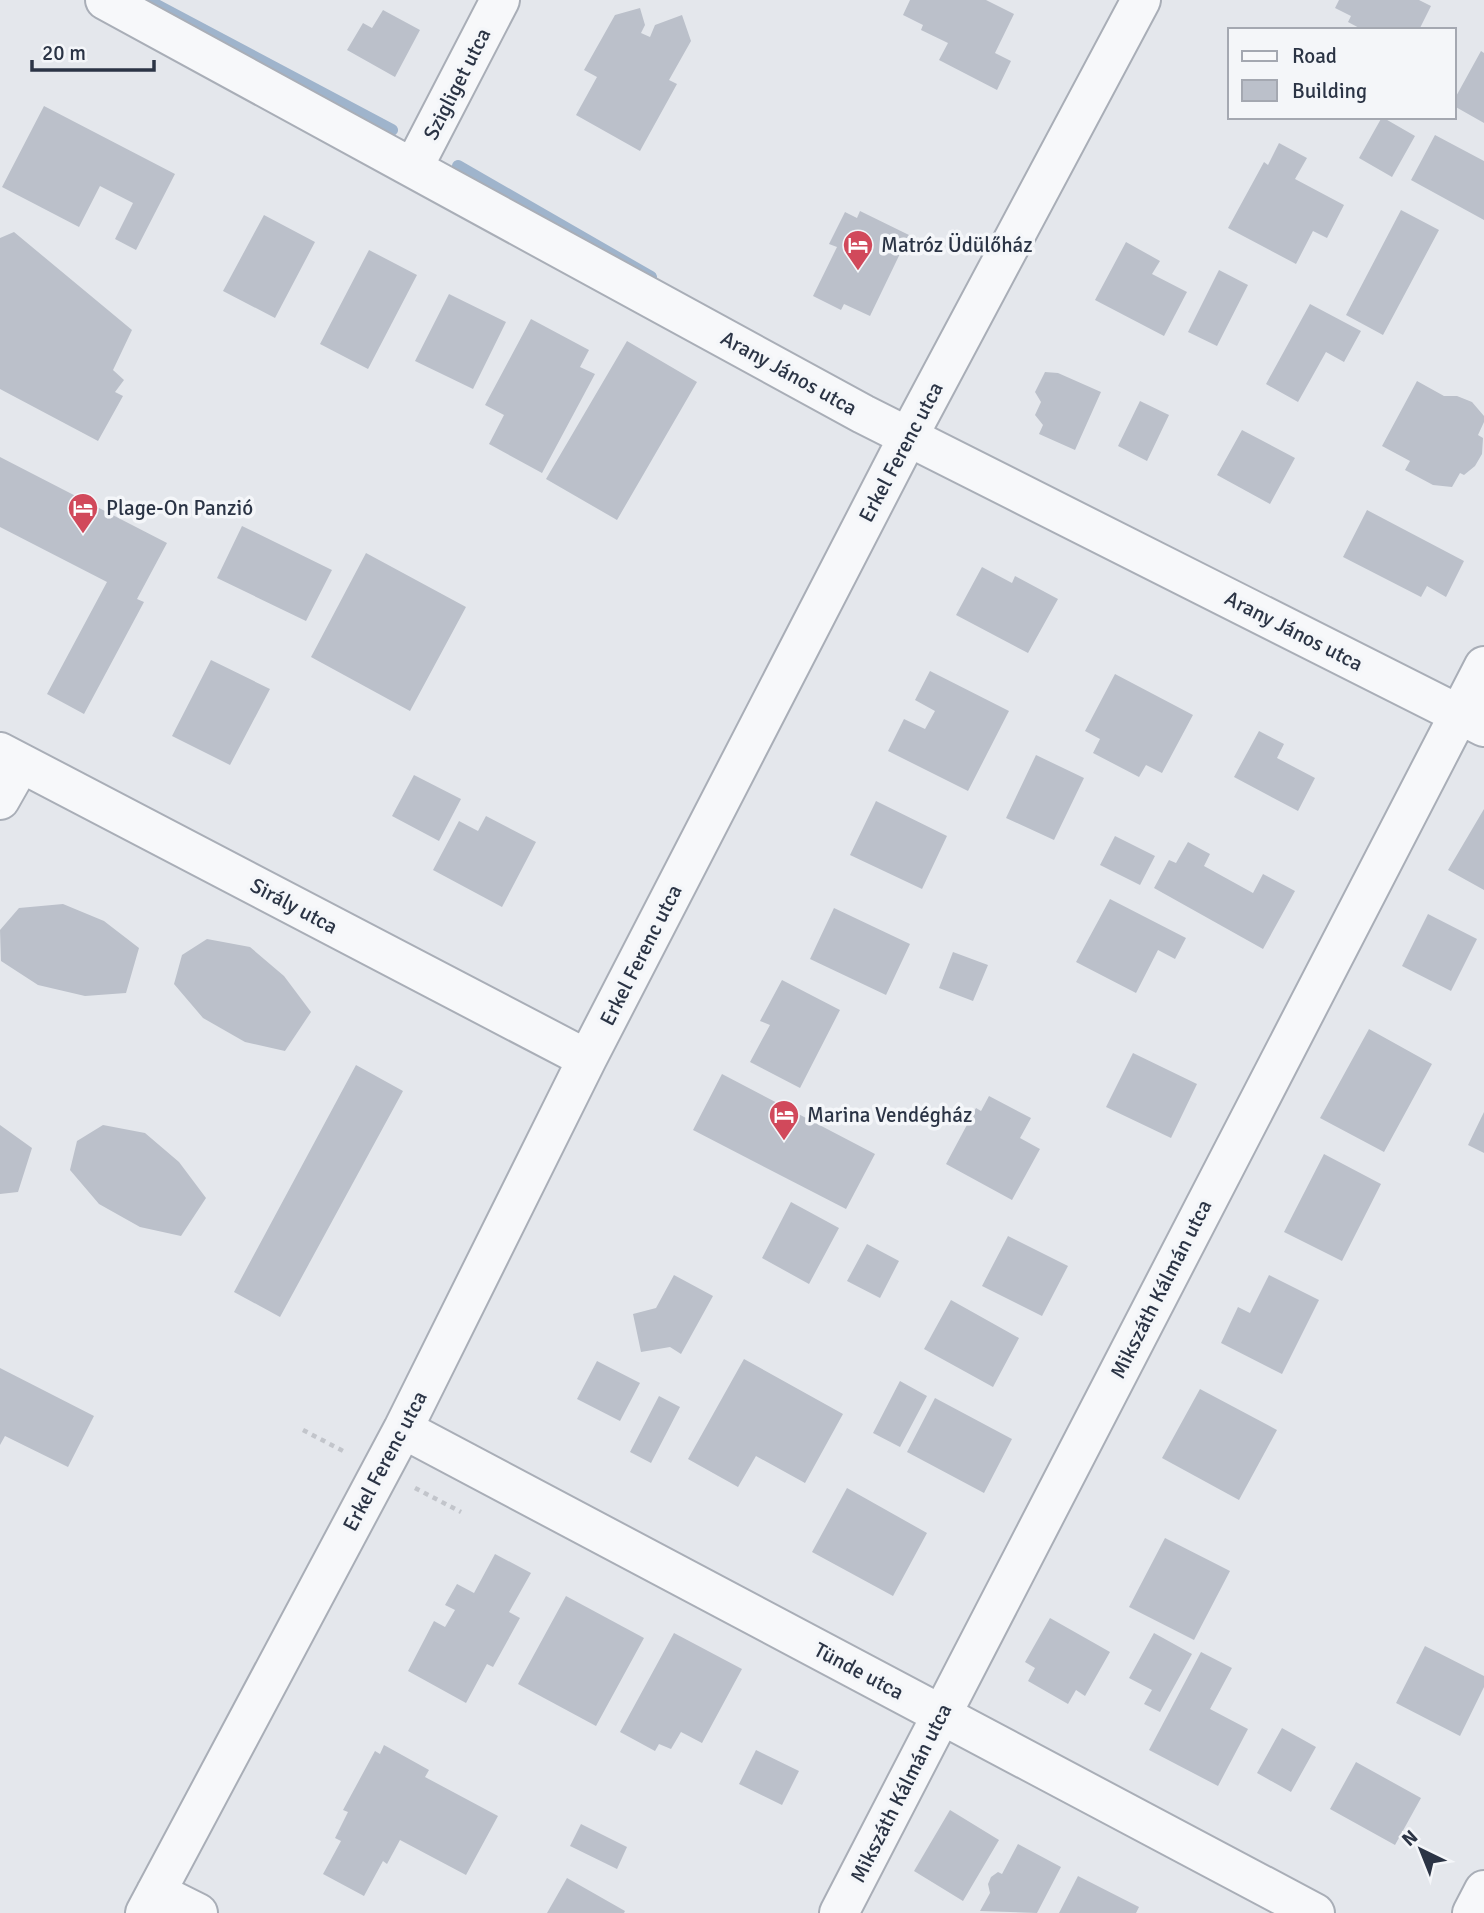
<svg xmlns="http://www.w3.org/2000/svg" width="1484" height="1913" font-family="Signika,sans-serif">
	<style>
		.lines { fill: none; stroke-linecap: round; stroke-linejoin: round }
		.stream { stroke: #9fb4cc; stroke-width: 12 }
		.building { fill: #bbc0ca }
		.minor-casing { stroke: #a9aeb7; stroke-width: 42 }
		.path { stroke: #c2c5cb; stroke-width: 4.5; stroke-dasharray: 5 5; stroke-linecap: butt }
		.minor { stroke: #f7f8fa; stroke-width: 38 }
		.labels { text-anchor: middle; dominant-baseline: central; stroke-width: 7; stroke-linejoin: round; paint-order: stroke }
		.street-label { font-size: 21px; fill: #2b3445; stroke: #f4f6f9 }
		.poi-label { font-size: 21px; fill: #2b3445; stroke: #f4f6f9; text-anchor: start }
	</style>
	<rect width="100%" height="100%" fill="#e4e7ec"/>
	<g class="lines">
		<path class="stream" d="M147,0L392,130
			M458,166L651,277"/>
	</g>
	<path class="building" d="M910,0H986L1014,14L995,53L1011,61L997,90L939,60L948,43L921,30L923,25L903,15Z
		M1339,0H1419L1431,6L1419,30H1363L1348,22L1351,16L1335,8Z
		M640,8L645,25L641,33L650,37L655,25L682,15L691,41L669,80L677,84L640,151L576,115L597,77L584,70L615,15Z
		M383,10L420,30L395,77L347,50L363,23L372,28Z
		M1481,51L1484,53V123L1454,106V100Z
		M44,106L175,174L136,250L115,239L133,203L100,186L79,227L2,187Z
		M1382,117L1415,136L1392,177L1359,158Z
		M1435,135L1484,161V220L1411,180Z
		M1279,143L1307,158L1295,179L1344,205L1327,238L1313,231L1296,264L1228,228L1264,162L1268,165Z
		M1401,210L1439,230L1383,335L1346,315Z
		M860,211L909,235L870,316L844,304L841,310L813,296L837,247L829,244L845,212L857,218Z
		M264,215L315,242L275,318L223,291Z
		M14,232L132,330L113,370L124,380L115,392L123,396L98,441L0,389V238Z
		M1126,242L1160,261L1152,274L1187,292L1164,336L1095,300Z
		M369,250L417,275L368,369L320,344Z
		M1219,270L1248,285L1217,346L1188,332Z
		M449,294L506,322L473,389L415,361Z
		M1310,304L1361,331L1344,362L1326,352L1298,402L1266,384Z
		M531,319L589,350L580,367L595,374L542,473L489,444L504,415L485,405Z
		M627,341L697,382L617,520L546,479Z
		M1045,372L1058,373L1101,392L1075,450L1039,434L1043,425L1035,415L1041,402L1035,392Z
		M1417,381L1444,396H1457L1472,402L1484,416V422L1478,435L1483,438L1482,454L1475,466L1464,475L1460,473L1452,487L1433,485L1405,470L1410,461L1382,446Z
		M1140,401L1169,415L1147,461L1118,446Z
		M1242,430L1295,458L1270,504L1217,475Z
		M0,457L167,543L137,599L144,602L84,714L47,694L107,582L0,527Z
		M1367,510L1464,561L1446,597L1427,586L1421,597L1343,557Z
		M242,526L332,570L306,621L217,578Z
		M366,553L466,607L410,711L311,657Z
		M982,567L1012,583L1015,576L1058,599L1028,653L956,615Z
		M211,660L270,689L230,765L172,736Z
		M930,671L1009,711L968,791L888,751L904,719L925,729L935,711L915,700Z
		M1115,674L1193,715L1162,773L1146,765L1139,777L1093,753L1100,739L1085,731Z
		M1259,731L1284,744L1277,758L1315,778L1298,811L1234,777Z
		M1036,755L1084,778L1054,840L1006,818Z
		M414,775L461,799L439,841L392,816Z
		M876,801L947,836L922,889L850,855Z
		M1484,809V890L1448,870Z
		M486,816L536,842L502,907L433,870L459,821L478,831Z
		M1115,836L1155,856L1140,885L1100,865Z
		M1188,842L1210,854L1204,866L1253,893L1263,874L1295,891L1263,949L1154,888L1169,860L1176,863Z
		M1110,899L1186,938L1175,959L1158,950L1136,993L1076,962Z
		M63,904L104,921L139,948L126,993L85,996L38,985L1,961L0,930L19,908Z
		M834,908L910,944L886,995L810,959Z
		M1428,914L1477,939L1451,991L1402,966Z
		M207,939L250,947L284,976L311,1012L285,1051L245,1042L203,1018L174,984L182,955Z
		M953,952L988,965L973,1001L939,988Z
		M782,980L840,1010L800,1088L750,1062L770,1025L760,1021Z
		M1369,1029L1432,1064L1384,1152L1320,1118Z
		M1133,1053L1197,1084L1171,1138L1106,1107Z
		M356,1065L403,1091L280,1317L234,1292Z
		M722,1074L875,1154L846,1209L693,1130Z
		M989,1096L1031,1118L1020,1138L1040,1149L1012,1200L946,1164L976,1108L981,1111Z
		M1484,1112V1153L1468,1145Z
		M0,1125L32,1148L18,1192L0,1194Z
		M103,1125L145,1133L179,1162L206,1198L181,1236L140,1227L99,1204L70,1170L77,1141Z
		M1324,1154L1381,1184L1342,1261L1284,1232Z
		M791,1202L839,1228L809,1284L762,1258Z
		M1008,1236L1068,1266L1042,1316L982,1286Z
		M867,1244L899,1261L880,1298L847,1281Z
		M674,1275L713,1296L681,1354L670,1347L641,1352L633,1314L656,1308Z
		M1269,1275L1319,1300L1282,1374L1221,1343L1238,1307L1250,1313Z
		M951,1300L1019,1338L993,1387L924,1349Z
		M744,1359L843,1414L805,1483L756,1456L738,1487L688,1459Z
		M597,1361L640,1383L620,1421L577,1399Z
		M0,1368L94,1416L68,1467L5,1436L0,1445Z
		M900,1381L927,1396L900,1447L873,1433Z
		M1200,1389L1277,1430L1239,1500L1162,1458Z
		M659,1396L680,1407L651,1463L630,1452Z
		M935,1398L1012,1439L984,1493L907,1452Z
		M847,1488L927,1533L893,1596L812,1552Z
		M1165,1538L1230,1571L1194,1640L1129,1607Z
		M495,1554L531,1573L509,1612L520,1618L493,1667L487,1664L466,1703L408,1671L434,1621L445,1627L455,1610L445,1605L457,1584L474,1593Z
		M566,1596L644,1638L596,1726L518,1684Z
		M1050,1618L1110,1652L1085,1696L1076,1690L1068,1704L1028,1681L1035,1668L1025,1662Z
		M674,1633L742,1669L702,1743L681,1732L671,1749L659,1744L655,1751L620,1732Z
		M1154,1633L1192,1654L1160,1712L1144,1704L1152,1690L1129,1678Z
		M1425,1646L1484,1676V1687L1460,1736L1396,1703Z
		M1201,1652L1232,1668L1210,1709L1248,1729L1218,1786L1149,1750Z
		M1282,1728L1316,1747L1291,1792L1257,1773Z
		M384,1745L429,1770L425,1777L498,1816L466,1875L400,1840L387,1864L383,1861L364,1896L323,1874L341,1841L335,1838L348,1812L343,1810L375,1751L380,1754Z
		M756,1750L799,1771L782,1805L739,1784Z
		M1356,1762L1421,1798L1395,1845L1330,1809Z
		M950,1810L999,1840L963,1901L914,1871Z
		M581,1824L627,1847L617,1869L570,1846Z
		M1018,1844L1061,1867L1037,1913L980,1911L990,1893L988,1884L991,1877L998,1872L1002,1874Z
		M1078,1876L1139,1907L1136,1913H1059Z
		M567,1878L625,1911L624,1913H547Z"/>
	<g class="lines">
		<g class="minor-casing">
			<path id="minor" d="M105,0L863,414L1484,727
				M413,168L500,0
				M0,752L587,1059
				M0,800L21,763
				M403,1429L1315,1913
				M156,1892L198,1913
				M145,1913L403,1429L587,1059L908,437L1141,0
				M839,1913L1484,666
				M1472,1913L1484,1890"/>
		</g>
		<path class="path" d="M303,1430L345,1452
			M415,1488L461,1512"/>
		<use href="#minor" class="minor"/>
	</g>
	<defs>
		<g id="hotel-pin" transform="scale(1.575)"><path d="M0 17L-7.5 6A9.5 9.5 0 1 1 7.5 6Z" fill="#d1495b" stroke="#f4f6f9"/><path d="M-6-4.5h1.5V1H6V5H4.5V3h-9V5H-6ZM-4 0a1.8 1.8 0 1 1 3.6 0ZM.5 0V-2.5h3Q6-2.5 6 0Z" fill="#fff"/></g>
	</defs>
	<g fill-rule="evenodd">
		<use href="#hotel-pin" x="858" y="245"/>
		<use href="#hotel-pin" x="83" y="508"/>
		<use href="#hotel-pin" x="784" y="1115"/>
	</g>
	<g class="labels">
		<g class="street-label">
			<text transform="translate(457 84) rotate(-63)">Szigliget utca</text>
			<text transform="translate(789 373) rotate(29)">Arany János utca</text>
			<text transform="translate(901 452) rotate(-62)">Erkel Ferenc utca</text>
			<text transform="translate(1294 631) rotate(27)">Arany János utca</text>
			<text transform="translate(294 906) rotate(28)">Sirály utca</text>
			<text transform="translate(641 955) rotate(-63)">Erkel Ferenc utca</text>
			<text transform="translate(1161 1289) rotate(-63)">Mikszáth Kálmán utca</text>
			<text transform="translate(385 1461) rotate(-62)">Erkel Ferenc utca</text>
			<text transform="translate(859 1671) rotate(28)">Tünde utca</text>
			<text transform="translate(901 1793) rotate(-63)">Mikszáth Kálmán utca</text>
		</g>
		<g class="poi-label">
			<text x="881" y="245">Matróz Üdülőház</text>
			<text x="106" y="508">Plage-On Panzió</text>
			<text x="807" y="1115">Marina Vendégház</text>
		</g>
	</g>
	<rect x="1228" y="28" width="228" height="91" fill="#f4f6f9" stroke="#a4a8b1" stroke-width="2"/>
	<rect x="1242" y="51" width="35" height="10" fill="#f7f8fa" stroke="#a4a8b1" stroke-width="2"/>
	<text x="1292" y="63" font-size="21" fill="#2b3445">Road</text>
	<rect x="1242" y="80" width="35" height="21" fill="#bbc0ca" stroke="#a4a8b1" stroke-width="2"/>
	<text x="1292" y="98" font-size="21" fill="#2b3445">Building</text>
	<g transform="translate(1421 1850) rotate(317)" stroke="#f4f6f9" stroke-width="5" paint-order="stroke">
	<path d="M0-5L12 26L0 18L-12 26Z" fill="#2b3445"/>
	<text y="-10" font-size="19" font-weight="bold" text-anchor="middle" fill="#2b3445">N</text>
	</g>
	<path d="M32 60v10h122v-10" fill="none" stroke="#2b3445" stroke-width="3.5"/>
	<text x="42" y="60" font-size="21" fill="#2b3445" stroke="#f4f6f9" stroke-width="5" paint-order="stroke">20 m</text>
</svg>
